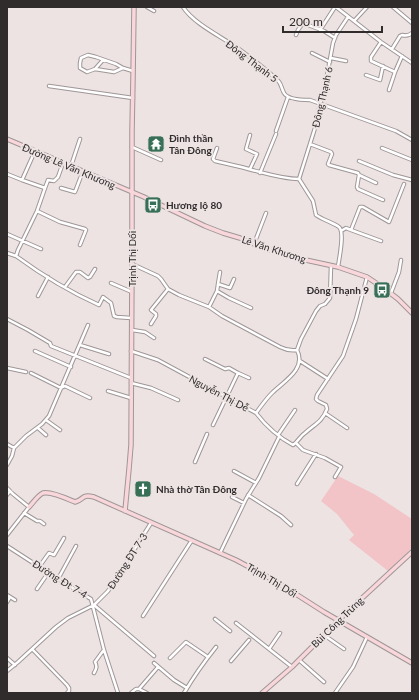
<svg xmlns="http://www.w3.org/2000/svg" width="419" height="700" font-family="Lato,sans-serif">
	<style>
		.green { fill: #f2c4c7 }
		.lines { fill: none; stroke-linecap: round; stroke-linejoin: round }
		.street-casing { stroke: #9f9697; stroke-width: 4.5 }
		.secondary-casing { stroke: #9f9697; stroke-width: 5.5 }
		.street { stroke: #fff; stroke-width: 2.5 }
		.secondary { stroke: #f9d6da; stroke-width: 3.5 }
		.labels { text-anchor: middle; dominant-baseline: central; stroke-width: 4; stroke-linejoin: round; paint-order: stroke }
		.street-label { font-size: 10px; fill: #302c2c; stroke: #ede3e3 }
		.poi-label { font-size: 10px; font-weight: bold; fill: #302c2c; stroke: #ede3e3; text-anchor: start }
	</style>
	<rect width="100%" height="100%" fill="#ede3e3"/>
	<path class="green" d="M338,476L374,494L412,519V548L388,571L349,540L354,535L337,514L321,501Z"/>
	<g class="lines">
		<g class="street-casing">
			<path id="street" d="M147,7L154,11
				M183,7C194,24 222,37 239,49C251,58 262,66 273,76C282,83 280,85 284,93C288,100 304,100 310,100L396,131L412,140
				M336,7L381,42L412,63
				M393,7L412,23
				M354,21L367,7
				M320,30L335,7
				M296,35L298,30L303,23L324,31L335,38
				M381,42L371,57V61L395,72
				M392,49L400,36L402,35C406,36 409,36 412,33
				M312,53L330,62
				M331,58L346,61
				M103,60L95,69L87,72L80,68V63L81,58L88,55L96,57L116,64L123,68L133,71
				M95,69L114,72L123,68
				M366,75L380,80L383,66
				M49,86L133,98
				M389,90L395,72L402,56
				M276,131L288,97
				M250,135L246,149L257,154L250,169
				M310,144L331,152L332,154L328,164L329,165L358,173L359,175L357,187L358,189L383,200
				M132,147L161,160
				M217,148L213,159L215,161C227,164 240,166 252,170C268,174 283,179 299,179L313,201L316,215C323,220 332,222 339,227C345,232 339,259 338,267
				M382,148L412,160
				M359,161L393,175L412,180
				M71,166L80,139
				M260,173L276,134
				M7,174L22,180L35,151
				M359,175L376,183
				M299,179L315,128L320,104L326,81L333,43L336,35L348,17
				M22,180L45,188L48,180L54,181L58,177L63,163
				M45,188L37,211L18,250L16,256C42,275 70,292 99,305L103,297L111,303L114,316L117,317L131,318
				M61,188L75,192L83,171
				M37,211L60,222L85,229L86,230L80,245
				M351,230L360,207H363L389,222L404,184
				M341,231L346,228L351,230L381,241
				M7,234L41,249
				M254,244L266,213
				M7,253L16,256
				M132,264L158,276L161,279L168,289L179,295L209,307L222,316L280,347C286,350 291,351 297,350
				M111,283L132,292
				M218,284L220,272
				M65,287L76,272H80L88,278L90,277L95,269
				M217,291L229,298L251,308
				M391,293L399,272L401,260
				M38,296L48,277
				M209,307L217,291L218,284L230,288L234,279
				M7,319L28,330L50,343L51,346L131,378
				M151,324L156,316V314L151,310L168,289
				M132,330L145,332L154,338
				M80,345L109,354
				M35,351L71,367
				M131,351L158,360L256,413C266,426 278,437 293,445C298,442 300,436 305,433C315,424 322,422 327,409L326,405L318,401L316,399L317,395L343,356L356,319L367,277
				M205,359L225,369L229,368L238,373L213,425
				M300,361L328,379
				M7,368L26,372
				M31,373L61,388L65,386L90,398
				M238,373L249,378
				M131,383L151,388L178,400
				M108,391L131,398
				M256,413C261,406 266,399 272,393C283,382 307,369 297,350L301,339L316,311L320,306L325,304L330,298L331,266
				M325,413L347,428
				M46,420L60,430
				M38,428L46,435
				M278,435L295,410
				M296,443L303,450L325,458L341,467L335,477
				M7,444L14,448L12,456L7,465
				M14,448L26,436L42,424L49,416L88,325
				M195,462L207,434
				M234,471L256,483
				M297,484L316,454
				M7,488L13,494L29,507L7,535
				M7,495L10,491
				M248,495L281,516L291,525
				M232,497L244,503
				M24,513L37,521H40L44,524
				M7,546L61,581L91,599L104,650L118,693
				M220,553L246,499L259,478L279,437
				M39,567L49,553L54,555L64,538
				M58,579L76,546
				M37,589L48,573
				M7,595L15,600
				M7,602L10,597
				M94,605L154,656
				M143,616L192,540
				M215,619L230,631
				M236,623L292,667
				M324,635L344,649
				M32,649L67,685L69,688V691L67,693
				M269,649L280,633
				M7,658L15,665
				M170,658L186,642L208,657
				M299,660L324,682
				M231,661L249,640
				M154,663L174,680L187,688
				M7,671L18,662L56,627L68,618L94,605L108,591L151,523
				M94,673C97,668 97,666 95,662L103,651
				M139,689L147,693
				M131,693L136,689H139L158,667
				M184,693C194,676 204,662 216,647
				M335,693L353,667L367,637"/>
		</g>
		<g class="secondary-casing">
			<path id="secondary" d="M7,139L144,197L205,226L223,233L240,238L264,248L292,257L338,267L367,277L385,289L398,299L412,313
				M29,507C33,503 38,495 43,493C51,491 68,499 75,502C85,499 81,494 94,497L236,560L277,582L324,612L412,663
				M125,511L129,469L131,445L132,264V131L133,78L134,7
				M262,693L292,667L347,612L412,552"/>
		</g>
		<use href="#street" class="street"/>
		<use href="#secondary" class="secondary"/>
	</g>
	<defs>
		<g id="temple-square" transform="scale(0.9)"><rect x="-9" y="-9" width="18" height="18" rx="4" fill="#376f57" stroke="#ede3e3"/><path d="M0-6L5-2H3V0L6.5 2.5H4V6H1.5V3h-3V6H-4V2.5H-6.5L-3 0V-2H-5Z" fill="#fff"/></g>
		<g id="bus-square" transform="scale(0.9)"><rect x="-9" y="-9" width="18" height="18" rx="4" fill="#376f57" stroke="#ede3e3"/><path d="M-5-6H5V4H4V6H2V4H-2V6H-4V4H-5ZM-3.5-4V0h7V-4ZM-3.5 1.2v1.5H-2V1.2ZM2 1.2v1.5H3.5V1.2Z" fill="#fff"/></g>
		<g id="church-square" transform="scale(0.9)"><rect x="-9" y="-9" width="18" height="18" rx="4" fill="#376f57" stroke="#ede3e3"/><path d="M-1.2-6h2.4v3.5h3.3v2.4h-3.3V6h-2.4V-.1h-3.3v-2.4h3.3Z" fill="#fff"/></g>
	</defs>
	<g fill-rule="evenodd">
		<use href="#temple-square" x="156" y="144"/>
		<use href="#bus-square" x="153" y="205"/>
		<use href="#bus-square" x="382" y="290"/>
		<use href="#church-square" x="143" y="489"/>
	</g>
	<g class="labels">
		<g class="street-label">
			<text transform="translate(252 61) rotate(37)">Đông Thạnh 5</text>
			<text transform="translate(322 97) rotate(-77)">Đông Thạnh 6</text>
			<text transform="translate(69 166) rotate(23)">Đường Lê Văn Khương</text>
			<text transform="translate(274 249) rotate(18)">Lê Văn Khương</text>
			<text transform="translate(132 259) rotate(-90)">Trịnh Thị Dối</text>
			<text transform="translate(219 393) rotate(28)">Nguyễn Thị Dễ</text>
			<text transform="translate(127 561) rotate(-57)">Đường ĐT 7-3</text>
			<text transform="translate(60 579) rotate(32)">Đường Đt 7-4</text>
			<text transform="translate(272 580) rotate(31)">Trịnh Thị Dối</text>
			<text transform="translate(337 622) rotate(-44)">Bùi Công Trừng</text>
		</g>
		<g class="poi-label">
			<text x="169" y="138">Đình thần<tspan x="169" dy="12">Tân Đông</tspan></text>
			<text x="166" y="205">Hương lộ 80</text>
			<text x="369" y="290" text-anchor="end">Đông Thạnh 9</text>
			<text x="156" y="489">Nhà thờ Tân Đông</text>
		</g>
	</g>
	<rect width="419" height="700" fill="none" stroke="#302c2c" stroke-width="16"/>
	<path d="M283 26v6h99v-6" fill="none" stroke="#302c2c" stroke-width="2"/>
	<text x="289" y="26" font-size="12" fill="#302c2c" stroke="#ede3e3" stroke-width="3" paint-order="stroke">200 m</text>
</svg>
